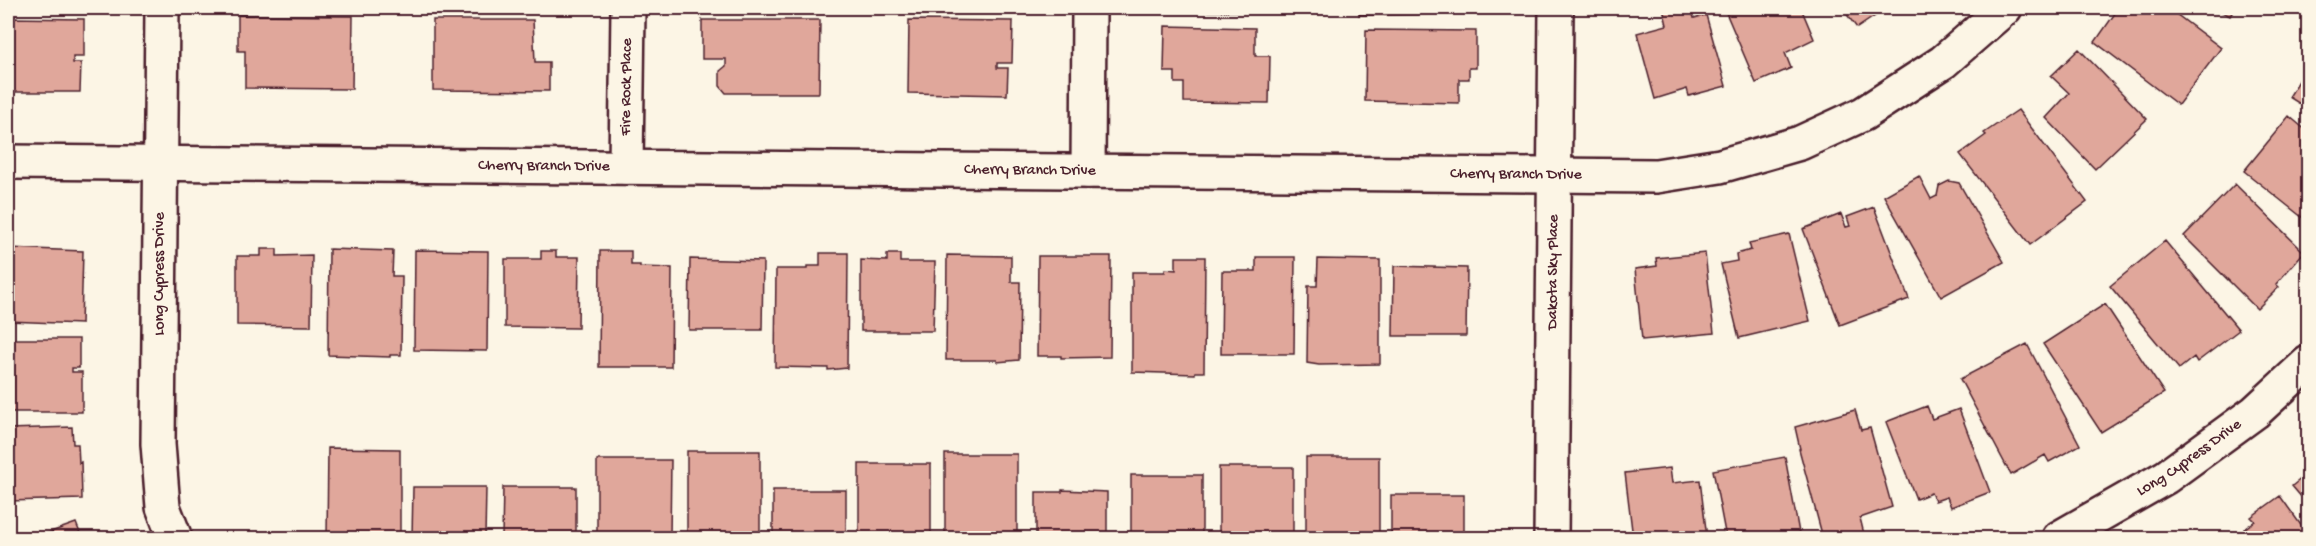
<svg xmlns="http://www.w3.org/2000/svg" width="2316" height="546" font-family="'Gochi Hand',sans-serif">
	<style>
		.building { fill: #e0a79b; stroke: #4a1f2b; stroke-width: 1.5 }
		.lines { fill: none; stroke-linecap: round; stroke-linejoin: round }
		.minor-casing { stroke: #4a1f2b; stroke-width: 38 }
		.minor { stroke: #fcf5e5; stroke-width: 33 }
		.labels { text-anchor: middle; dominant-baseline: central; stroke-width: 4.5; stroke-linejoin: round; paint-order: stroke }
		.street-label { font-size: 16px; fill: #4a1f2b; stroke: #fcf5e5 }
	</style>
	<rect width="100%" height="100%" fill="#fcf5e5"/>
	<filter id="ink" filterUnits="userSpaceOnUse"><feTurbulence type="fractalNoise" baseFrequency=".0167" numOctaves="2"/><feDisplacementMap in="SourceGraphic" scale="12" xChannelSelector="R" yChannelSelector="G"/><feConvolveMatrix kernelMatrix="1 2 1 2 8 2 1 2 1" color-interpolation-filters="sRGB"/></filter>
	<g filter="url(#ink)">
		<path class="building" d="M895,8H1009V9Z
			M1166,8H1308V11H1166Z
			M1359,8H1459L1454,14L1359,15Z
			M1663,8H1691L1694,18L1706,15L1726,86L1689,96L1687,89L1655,99L1637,33L1667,25Z
			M1724,8H1801L1814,39L1785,53L1791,68L1756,83Z
			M1842,8H1887L1857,28Z
			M2111,8H2168L2221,48L2178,105L2095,42L2116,12Z
			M2214,8H2235L2230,16Z
			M238,15L353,16L352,89L245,88V51H238Z
			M8,18L84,19V57H73V63H81L80,92H8Z
			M433,20H533L535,62H549V91L433,90Z
			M702,20H820L819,93H726L720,86V71L726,66V59H702Z
			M909,20L1013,21L1012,63H997V68H1008L1007,95L908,93Z
			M1165,26L1255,28V56H1270L1269,103L1184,102V83H1175V72H1164Z
			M1366,30L1476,31V68H1469V79H1459V103L1365,101Z
			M2079,49L2147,119L2095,169L2046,118L2069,93L2051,76Z
			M2308,66V109L2289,97Z
			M2018,110L2087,202L2030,245L1960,154L1986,135L1984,133Z
			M2289,116L2308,132V222L2244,171Z
			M1919,176L1931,199L1937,196L1939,186L1949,181L1959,183L2004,262L1941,297L1884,196Z
			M2235,184L2304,252L2276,284L2279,287L2257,309L2184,236Z
			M1874,207L1909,299L1840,325L1803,229L1841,214L1846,227L1850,226L1847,217Z
			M1789,234L1810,321L1739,338L1721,264L1737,261L1736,254L1751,250L1749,243Z
			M2165,241L2239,330L2197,362L2194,357L2179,369L2110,286Z
			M8,248L83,251L81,324L8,321Z
			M261,249H277V256L312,255L311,326L237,325V256H261Z
			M329,249L393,251L392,276H402L401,355H390V357L328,355Z
			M415,250L488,251L487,351L414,350Z
			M541,251H556V257H579L578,328L505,327V259H541Z
			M600,251H631V265H640V267L672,268L671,367H599Z
			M820,253H848L847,368L828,370V368L775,367L776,269H807V266H820Z
			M1705,253L1714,333L1642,340L1635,269L1657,266L1656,258Z
			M887,254H900V262H935L933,331H861V260L887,261Z
			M947,255L1011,256V282H1020L1019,360L997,362V360H946Z
			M1038,256H1111L1110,357L1061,358V356H1037Z
			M1176,257H1205L1204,372H1195V374L1132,372V272H1165V269L1176,270Z
			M1256,257H1295L1294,354H1221L1222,271H1256Z
			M690,259L763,261L762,330H689Z
			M1318,259L1380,260V364L1319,365L1307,363L1308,286H1317Z
			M1394,266L1467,268L1466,336H1393Z
			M2105,304L2164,393L2101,432L2043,344Z
			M8,339H79V368H72V372H82V412H8Z
			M2027,344L2080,445L2049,462L2045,455L2011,475L1960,379Z
			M1927,406L1932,419L1959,409L1990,492L1951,507L1947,497L1935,501L1931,493L1916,499L1886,422Z
			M1855,410L1861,430L1870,428L1892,507L1860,518L1865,538H1823L1799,449H1800L1795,427Z
			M72,427L73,444H78L79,463L81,462L82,499L8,501V429Z
			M328,448L400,449V538H327Z
			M687,451H760V538H687Z
			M945,454H1017V538H945Z
			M1306,457H1379V538H1306Z
			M1785,457L1800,538H1760V535L1726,538L1713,470Z
			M597,460H671L670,538H597Z
			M859,464H931V538H859Z
			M1219,467H1293V538H1219Z
			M1670,468L1672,483L1700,480L1707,538H1633L1625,473Z
			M2308,473V505L2292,486Z
			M1131,475H1202V538H1131Z
			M413,487H486L485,538H412Z
			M503,487H576V538H502Z
			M773,490H846V538H773Z
			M1062,490L1107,492V538H1036V492H1062Z
			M1391,495H1464V538H1391Z
			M2280,496L2308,535V538H2240L2247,533L2244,529L2255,521L2251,517Z
			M76,523L82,538H34Z"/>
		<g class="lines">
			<g class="minor-casing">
				<g id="minor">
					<path d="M162,8L158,444L163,507L175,538"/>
					<path id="s1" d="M8,162L1656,176L1720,166L1800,143L1863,114L1943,62L2005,8"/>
					<path id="s2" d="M626,167L628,8"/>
					<path d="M1088,171L1089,8"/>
					<path id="s3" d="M1551,538L1556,8"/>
					<path id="s4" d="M2059,538L2166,477L2255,412L2308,363"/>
				</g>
			</g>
			<use href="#minor" class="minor"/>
		</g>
	</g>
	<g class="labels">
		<g class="street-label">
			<text stroke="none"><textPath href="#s2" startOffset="80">Fire Rock Place</textPath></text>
			<text stroke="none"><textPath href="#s1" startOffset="536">Cherry Branch Drive</textPath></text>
			<text stroke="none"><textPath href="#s1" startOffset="1022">Cherry Branch Drive</textPath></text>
			<text stroke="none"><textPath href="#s1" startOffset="1508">Cherry Branch Drive</textPath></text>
			<text stroke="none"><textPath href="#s3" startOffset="266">Dakota Sky Place</textPath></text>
			<text transform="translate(160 274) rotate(-90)">Long Cypress Drive</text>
			<text stroke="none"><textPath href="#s4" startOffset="153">Long Cypress Drive</textPath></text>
		</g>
	</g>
	<rect width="2316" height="546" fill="none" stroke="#fcf5e5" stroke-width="30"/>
	<rect x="15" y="15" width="2286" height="516" fill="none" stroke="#4a1f2b" stroke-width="2" filter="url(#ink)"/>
</svg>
